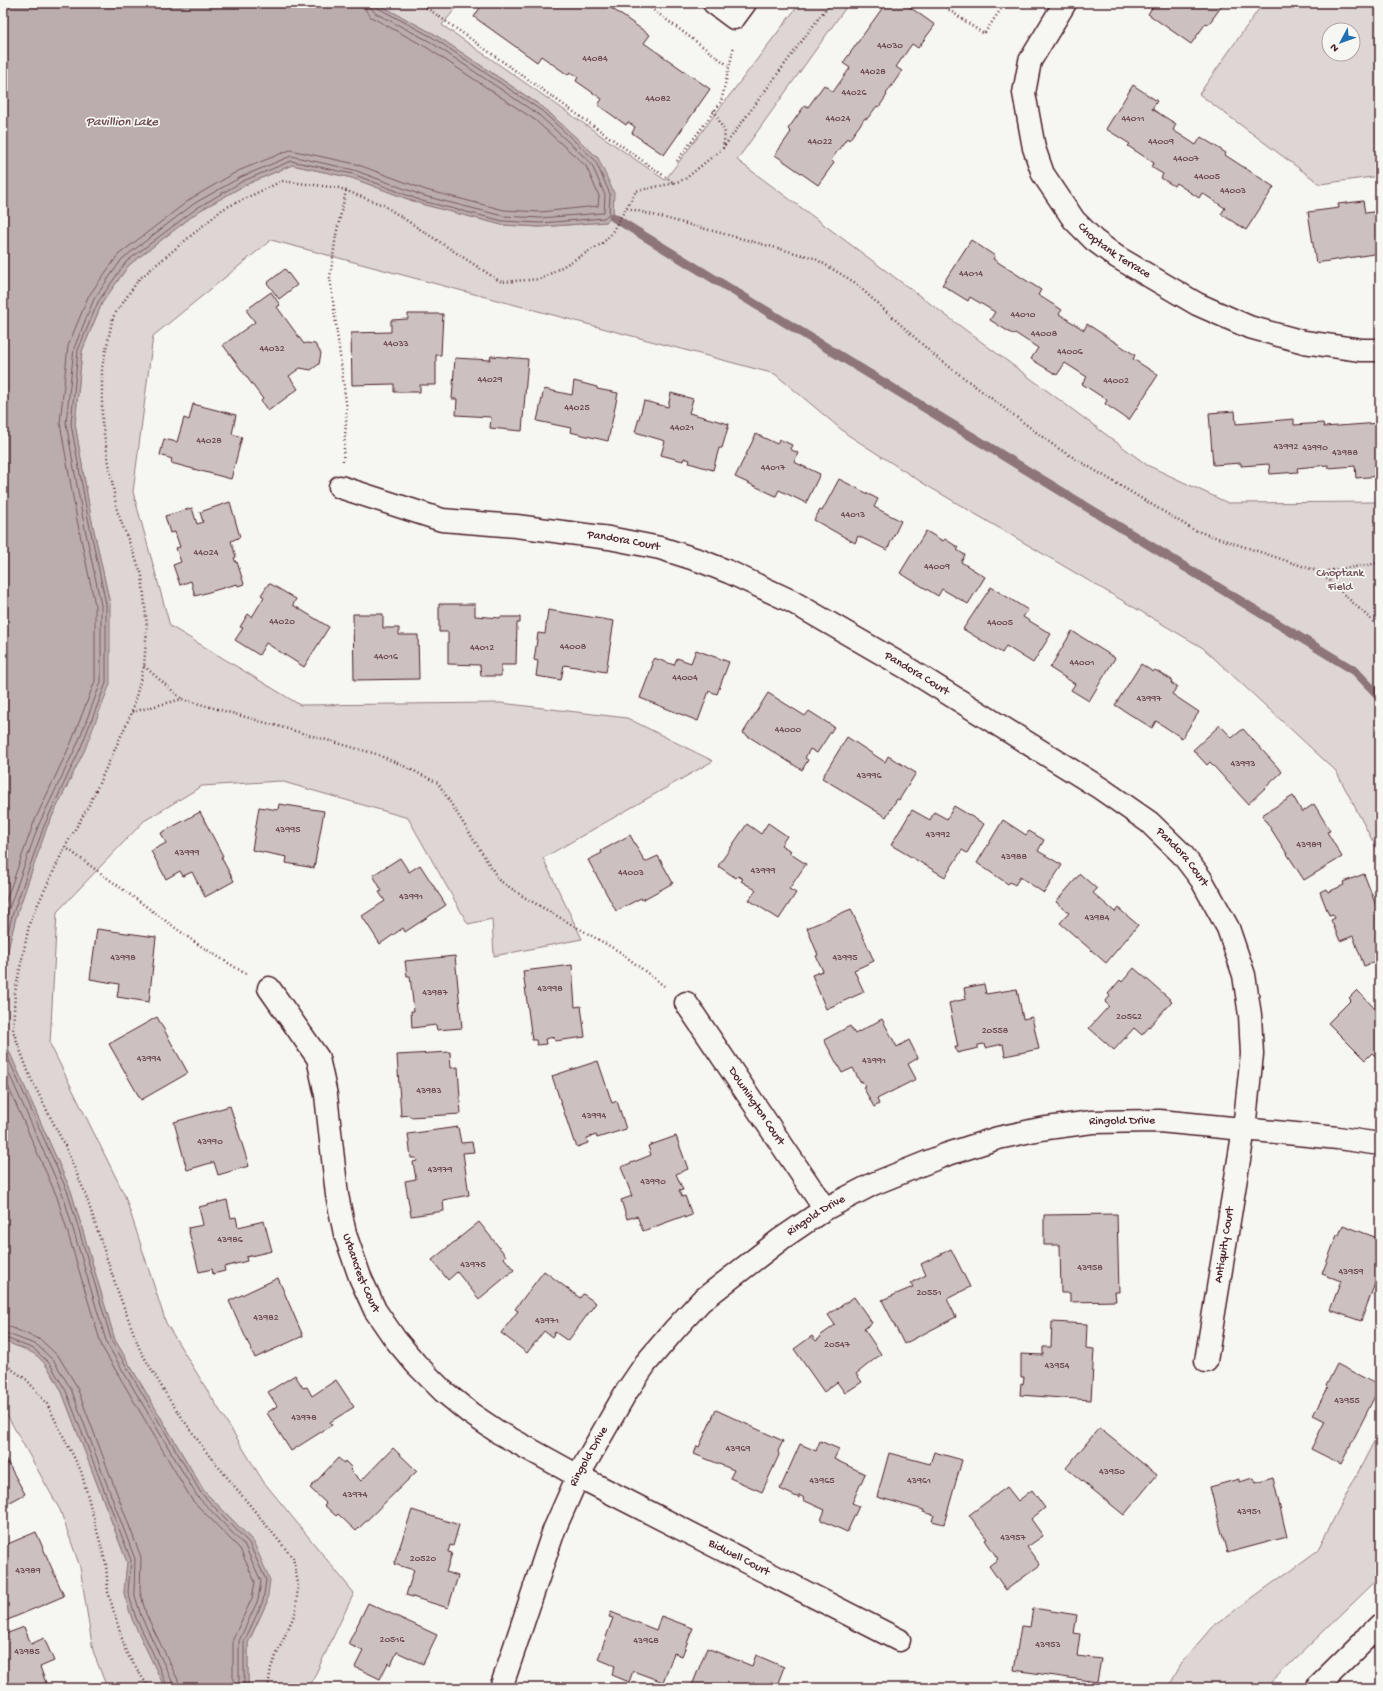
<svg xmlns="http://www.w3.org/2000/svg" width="1383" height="1691" font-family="'Gochi Hand',sans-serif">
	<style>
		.green { fill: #ddd6d5; stroke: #947a80; fill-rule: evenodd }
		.water { fill: #bbadae; stroke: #8e747a }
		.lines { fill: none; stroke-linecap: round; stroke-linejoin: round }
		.shore { stroke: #77585f; stroke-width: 1 }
		.stream { stroke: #8e747a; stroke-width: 9 }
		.building { fill: #ccc1c0; stroke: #4a1f2b }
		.minor-casing { stroke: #4a1f2b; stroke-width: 25 }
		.major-casing { stroke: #4a1f2b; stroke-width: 25 }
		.path { stroke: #4a1f2b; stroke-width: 2.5; stroke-dasharray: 1 3; stroke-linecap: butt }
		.minor { stroke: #f6f6f2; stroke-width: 22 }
		.major { stroke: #f6f6f2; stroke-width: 22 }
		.labels { text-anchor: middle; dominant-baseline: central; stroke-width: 3.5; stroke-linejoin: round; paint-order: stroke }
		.number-label { font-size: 10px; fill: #6a4850 }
		.street-label { font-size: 12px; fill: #4a1f2b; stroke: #f6f6f2 }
		.park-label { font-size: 12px; fill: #6f4d56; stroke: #f6f6f2 }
		.water-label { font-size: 13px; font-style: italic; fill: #6c4a52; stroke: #f6f6f2 }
	</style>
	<rect width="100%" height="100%" fill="#f6f6f2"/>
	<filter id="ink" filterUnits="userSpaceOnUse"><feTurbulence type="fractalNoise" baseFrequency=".025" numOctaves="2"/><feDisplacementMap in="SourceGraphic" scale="8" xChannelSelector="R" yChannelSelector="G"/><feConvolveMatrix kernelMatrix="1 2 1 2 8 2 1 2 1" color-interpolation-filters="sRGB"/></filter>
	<g filter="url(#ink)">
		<path class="green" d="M376,3H460L442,25L665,180L800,3H849L737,160L1147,465L1228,503L1380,502V855L1336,771L1203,648L926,485L848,435L775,374L271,240L153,336L133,492L170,626L300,705L501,703L627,718L713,761L543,858L582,939L494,956L492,919L468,924L408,818L280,781L202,786L144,821L57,912L50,1044L125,1196L166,1323L263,1481L354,1593L309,1688H248V1643L267,1602L253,1541L204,1491L115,1340L71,1191L8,1049L3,1022V970L16,917L47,827L85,749L110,604L91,517L75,424L82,351L102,303L129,265L199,211L245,185L292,165L352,178L421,204L502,225L540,227L606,222L598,158L544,108L434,34Z
			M1263,3H1380V176L1320,184L1199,94ZM1329,30H1353V54H1329Z
			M3,1340C12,1345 20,1347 29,1351C44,1357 55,1379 62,1392L127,1562L124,1593L132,1619L165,1688H107L93,1651L80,1567L60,1510L3,1408Z
			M1380,1430V1577L1265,1688H1168L1183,1661L1212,1627L1317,1551Z"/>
		<path class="water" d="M3,3H376L434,34L544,108L598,158L614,193L613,217L606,222L540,227L502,225L421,204L352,178L292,165L245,185L199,211L129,265L102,303L82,351L75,424L91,517L110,604V684L85,749L47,827L16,917L3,970Z
			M3,1022L8,1049L71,1191L115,1340L204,1491L253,1541L270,1580L267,1602L248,1643V1688H165L132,1619L124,1593L127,1562L62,1392C55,1379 44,1357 29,1351C20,1347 12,1345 3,1340Z"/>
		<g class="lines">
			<path class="shore" d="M3,909L34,822L71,743L95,681V605L77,520L60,423L68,346L88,297L118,255L192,198L238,171L290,150L356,164L426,190L504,210L540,212L598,206L599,196L586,166L535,120L426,47L371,17L366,11L364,3
				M3,932L7,914L39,824L77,745L101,682V605L83,519L66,423L74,348L94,299L122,259L195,203L241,177L291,156L354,170L424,196L503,216L540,218L602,213L604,212L605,195L591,163L539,115L429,41L375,13L371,8L370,3
				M3,953L12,916L44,826L81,747L106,683V604L88,518L71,424L78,350L98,302L126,262L197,208L243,181L291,161L353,174L422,201L503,221L540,223L604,218L609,214L610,194L595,160L542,111L432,37L378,8L376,3
				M3,1043L5,1051L68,1193L112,1342L201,1493L249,1543L266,1580L263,1601L244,1642V1688
				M3,1060L63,1195L107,1344L197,1496L245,1546L261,1581L258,1600L239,1641V1688
				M3,1075L57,1197L102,1347L192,1500L240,1549L255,1582L252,1598L233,1639V1688
				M3,1326L10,1327L41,1340L59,1357L76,1385L141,1557L140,1591L146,1614L178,1680L179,1688
				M3,1332L37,1345L54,1361L71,1389L135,1559L134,1592L141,1616L173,1683V1688
				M3,1337L34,1349L50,1364L66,1391L131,1560L128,1592L136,1618L152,1651L168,1688"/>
			<path class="stream" d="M613,217L1355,671L1380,697"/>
		</g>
		<path class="building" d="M483,3H604L650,35L644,43L710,89L664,155L632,133L635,127L628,122L626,125L598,105L602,99L576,81L578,77L570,72L568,75L541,56L537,62L474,17Z
			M886,3H904L935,25L918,48L912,44L896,67L902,71L886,94L887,95L879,107L877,106L867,119L865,118L849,140L847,138L831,160L834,163L818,185L775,155L791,132L788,129L805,105L808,107L824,85L833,92L850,68L843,63Z
			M1155,3H1224L1208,25L1206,23L1191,44L1148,14Z
			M1133,85L1157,101L1152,109L1176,124L1173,130L1196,145L1201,137L1226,153L1225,155L1274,187L1246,230L1221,214L1225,208L1202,193L1199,198L1176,183L1174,186L1161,178L1163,174L1151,167L1154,163L1128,146L1130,144L1106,129Z
			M1363,201L1365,213L1380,211V253L1316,263L1308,212L1339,208L1338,204Z
			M971,240L995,256L993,259L1041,290L1038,295L1062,310L1059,314L1084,330L1087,324L1135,355L1133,359L1158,375L1129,420L1105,404L1107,400L1082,384L1087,377L1065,363L1057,375L1031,359L1038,348L1015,333L1014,335L990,320L995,312L970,297L968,301L942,285Z
			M285,269L297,285L279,299L267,283Z
			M271,292L280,305L277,307L304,344L306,343L315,344L321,353L319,364L311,370L300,368L289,376L298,389L268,411L261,401L263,399L223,345L255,322L246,310Z
			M408,314H443L441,355H436V385H420V392H394V384L352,385L351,333L391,332V320L408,319Z
			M491,356L528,359L522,431L490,428L491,417L456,415L457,399H452L455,358L490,360Z
			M574,381L597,387V389L618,393L608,441L570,432L571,428L537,421L544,389L572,395Z
			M671,393L693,399L689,413L729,424L722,448H719L713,470L689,463L690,460L684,458L683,461L661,455L665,441L635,432L644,401L668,407Z
			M193,404L236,415L232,434L242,437L231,479L171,463L172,459L160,455L164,439L177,442L184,418L189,420Z
			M1235,411L1236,424L1294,419V425L1323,423L1324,427L1380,423V476L1356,478L1355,466L1328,468V465L1297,468L1298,472L1270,474L1269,464L1241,466V463L1213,465L1209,413Z
			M756,434L777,444L779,439L792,445L790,449L798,453L794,462L820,474L806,503L779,490L776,496L735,477Z
			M839,479L878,499L874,507L901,521L887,550L858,536L855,543L814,520L820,510L822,511Z
			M230,502L240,537L231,541L236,557L234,558L236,563L237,562L244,584L238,586L237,584L195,596L191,581L180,585L173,565L181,562L176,548L180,547L175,532L170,533L165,516L192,508L197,524L203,522L200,512Z
			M926,531L943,541L945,539L959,548L957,550L965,555L961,562L985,577L968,604L942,589L938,596L900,573Z
			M269,583L296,599L293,605L329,627L304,667L266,643L259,655L235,640L243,628L240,627L248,614L252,617L264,597L261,595Z
			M991,587L1028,610L1023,617L1051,634L1033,663L1006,646L1002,653L963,629Z
			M439,604H475V616L500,618V617H520V623H517L516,665H501V676H481L480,665L448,664V632H439Z
			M548,610L614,621L606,672L564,665L561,680L536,676L538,661L534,660L538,633L545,634Z
			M353,614H383V628H399V635H418L419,679L354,680Z
			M1072,631L1115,658L1089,701L1071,690L1075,684L1050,668Z
			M696,650L729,662L717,694L709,691L698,721L640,698L653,664L651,663L654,658L674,665L677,658L691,663Z
			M1141,664L1153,672L1155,670L1172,680L1171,683L1177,687L1172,694L1199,712L1182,738L1156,721L1152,728L1115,705Z
			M768,693L805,716L809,711L834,727L817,753L810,749L805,758L808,760L802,770L743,733Z
			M1220,725L1232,738L1243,729L1282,772L1248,804L1210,762L1207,765L1193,750Z
			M847,737L885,762L888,756L916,773L899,800L897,799L886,817L822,778Z
			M1293,796L1302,812L1314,804L1330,831L1327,832L1342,857L1304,880L1262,815Z
			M279,804L324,811L314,868L286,863L287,857L252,850L259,807L278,810Z
			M954,806L984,824L967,853L962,850L945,877L891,845L912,810L930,820L934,812L947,819Z
			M200,812L223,856L221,857L234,881L205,897L192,872L183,876L180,871L166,879L151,851L166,843L161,833Z
			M1003,820L1026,835L1029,831L1044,840L1038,851L1062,865L1044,893L1020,877L1015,885L1010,882L1008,884L977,863Z
			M768,823L787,836L781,845L791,851L789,853L806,864L789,889L796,893L779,919L749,900L756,890L741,881L743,879L738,876L736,878L718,866L747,824L761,834Z
			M630,835L645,862L658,856L673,883L642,900L641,898L616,911L588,860L602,853L601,851Z
			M400,858L409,872L420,865L446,905L405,932L403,928L380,944L362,916L385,901L379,892L382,891L373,875Z
			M1080,874L1097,889L1093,893L1115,912L1118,908L1138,925L1106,963L1060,923L1069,913L1056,902Z
			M1364,874L1380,916V960L1364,966L1353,936L1340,941L1331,920L1335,918L1333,914L1329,915L1320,892L1326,889L1328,892L1344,885L1343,882Z
			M851,909L874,961L854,970L864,992L826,1009L812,975L823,971L816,956L818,955L807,928Z
			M97,929L156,937L149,1002L117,997L119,984L90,979Z
			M455,956L462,1028L437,1030L436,1025L412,1028L411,1011H414L410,976H407L405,961Z
			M572,965L575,1007L581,1006L585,1037L555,1041L554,1037L545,1039L546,1044L537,1045L536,1040H532L523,971Z
			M1134,968L1172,1001L1142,1035L1134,1028L1114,1050L1089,1028L1109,1006L1105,1002L1110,996L1108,994L1120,980L1122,982Z
			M984,984L986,994L1017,989L1023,1019L1032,1017L1039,1049L1005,1056L1003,1044L985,1048L984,1044L978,1045V1048L957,1053L955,1047H958L949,1003L966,999L964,988Z
			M1357,990L1380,1014V1060L1372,1053L1365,1060L1328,1023L1351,1000L1349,998Z
			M157,1017L188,1073L141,1100L109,1044Z
			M882,1019L897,1047L909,1040L918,1058L908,1064L916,1079L877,1099L879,1104L874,1107L863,1087L865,1086L862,1081L860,1082L853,1068L842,1073L824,1040L850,1026L855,1034Z
			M450,1052L451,1068L458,1067L461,1114L410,1117L409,1115L401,1116L397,1055Z
			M598,1061L612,1103L617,1101L626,1129L597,1138L596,1135L587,1138L588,1143L577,1147L575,1142H574L552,1076Z
			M230,1106L249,1166L218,1175L214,1162L187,1170L174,1122Z
			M458,1127L461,1143L472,1142L474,1152L463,1153L469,1195L443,1200L444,1211L411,1216L405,1181L416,1179L413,1162L417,1161L416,1158H411L408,1134Z
			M676,1136L688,1169L676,1174L683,1190L679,1191L682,1197L685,1196L692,1215L684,1218V1216L643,1231L637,1216L627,1219L621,1200L632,1196L621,1167L651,1155L648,1146Z
			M227,1200L231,1218L236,1217L238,1227L264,1221L272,1251L246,1257L247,1261L224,1267L225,1271L213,1274L212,1269L199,1272L188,1228L203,1225L199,1207Z
			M1117,1214L1119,1292H1115L1116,1301L1070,1302V1293H1061L1060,1245H1044V1215Z
			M479,1222L506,1256L504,1258L514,1270L479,1299L457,1272L448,1280L432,1260Z
			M1343,1225L1380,1239V1270L1361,1321L1330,1310L1341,1281L1322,1274L1337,1235H1339Z
			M951,1249L970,1287L947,1299L956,1317L904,1344L882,1300L913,1287L911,1283L926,1275L921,1264Z
			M544,1271L580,1298L583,1294L596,1303L568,1341L555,1332L552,1337L544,1331L527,1353L501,1333L518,1311L515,1309Z
			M278,1278L303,1336L255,1358L229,1301Z
			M854,1297L872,1323L864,1329L881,1354L856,1374L862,1382L845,1393L837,1382L824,1392L794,1349L812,1336L816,1341L821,1337L820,1336L835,1325L828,1315Z
			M1052,1322L1087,1324L1086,1348L1094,1349L1091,1400L1020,1395L1021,1383L1023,1384L1024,1377H1021V1354L1043,1355V1347H1051Z
			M1337,1364L1380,1386L1341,1464L1311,1449L1325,1421L1313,1415L1328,1388L1326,1386Z
			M295,1375L303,1388L307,1387L312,1396L336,1380L354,1407L330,1422L332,1425L291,1451L267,1413L277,1406L268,1392Z
			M716,1410L783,1441L778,1451L779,1455L762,1492L730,1478L734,1470L694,1454L697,1446L699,1447Z
			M1099,1428L1157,1475L1124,1515L1066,1468Z
			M820,1441L839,1449L834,1459L865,1474L852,1503L859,1506L847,1532L821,1520L825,1510L803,1500L804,1498L799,1495V1498L780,1489L800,1444L816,1451Z
			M393,1448L417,1471L356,1531L338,1514L336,1516L324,1505L326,1503L310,1488L338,1458L344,1463L345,1461L352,1468L350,1470L361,1481Z
			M934,1452L962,1460L944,1524L932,1521L934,1515L923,1512L924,1510L877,1497L889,1453L930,1464Z
			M3,1454L25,1494L3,1506Z
			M1254,1478L1256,1483L1273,1478L1287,1537L1227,1553L1210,1487L1239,1479V1482Z
			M1007,1487L1018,1501L1032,1490L1045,1508L1031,1519L1043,1536L1027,1547L1040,1565L1006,1590L989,1566L998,1559L985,1540L987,1539L969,1515Z
			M412,1510L459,1525L453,1546L450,1545L448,1552L452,1553L446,1572L458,1576L448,1608L406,1595L414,1570L394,1564Z
			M36,1532L64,1596L3,1622V1546Z
			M368,1603L437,1635L423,1664L397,1652L391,1665L388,1663L380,1679L355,1667L363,1651L348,1644Z
			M1033,1608L1077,1615L1074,1633L1080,1634L1077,1656L1101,1659L1097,1682L1014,1670L1021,1626L1030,1627Z
			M611,1612L656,1630L661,1616L693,1628L682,1656L674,1653L663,1682L633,1671L629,1682L612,1675L615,1666L598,1659L613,1618L609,1617Z
			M24,1627L31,1644L44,1638L54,1661L40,1667L48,1688H3V1635Z
			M707,1648L752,1666L756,1655L784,1667L776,1688H691Z"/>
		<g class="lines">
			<g class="minor-casing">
				<g id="minor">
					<path d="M714,3L734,18L745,3"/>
					<path id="s1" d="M1065,3L1030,61L1024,93L1034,148L1043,174L1074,220L1094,240L1117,257L1197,304L1249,327L1304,342L1361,350H1380"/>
					<path id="s2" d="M340,487L442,520L516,526L609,538L660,548L701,561L729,572L791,601L907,668L1100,788L1149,822L1182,854L1201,879L1228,928L1244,975L1250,1015L1252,1054L1244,1129L1206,1361"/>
					<path id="s3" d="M269,988L318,1058L326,1095L337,1195L345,1234L360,1277L375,1310L395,1339L416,1364L443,1391L470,1413L498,1432L578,1476L899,1640"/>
					<path id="s4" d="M686,1003L825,1209"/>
					<path id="s5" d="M501,1688L554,1530L578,1476L625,1394L646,1363L676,1328L701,1301L781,1239L825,1209L873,1184L945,1155L998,1138L1040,1129L1092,1122L1159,1121L1338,1138L1380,1144"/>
				</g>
			</g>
			<g class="major-casing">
				<path id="major" d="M1316,1688L1380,1625"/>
			</g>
			<path class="path" d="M644,3L729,66
				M939,3L984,34L1005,3
				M714,110L725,133L723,148
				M677,161L721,102L734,46
				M674,183L685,179L723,148L830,3
				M627,208L814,258L854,282L935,356L1056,447L1194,530L1320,572L1380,628
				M343,461L347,410L330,278L336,235L346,191
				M1320,572L1380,563
				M144,666L182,699
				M132,712L182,699L376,754L404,766L438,783L499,880L524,897L620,952L664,986
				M65,847L196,943L246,974
				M3,1363L27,1380L47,1404L81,1471L106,1564L108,1592L126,1652L149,1688
				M268,1688L271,1667L296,1611L298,1583L293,1558L204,1449L169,1399L140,1350L117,1289L85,1193L65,1146L31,1079L13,1031L15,992L30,921L65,847L89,805L132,712L144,666L147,627L142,575L117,511L102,422V368L113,317L139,279L223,209L282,181L339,188L383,205L501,282L541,279L603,243L611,234L636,191L674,183L420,3"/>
			<use href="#minor" class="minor"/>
			<use href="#major" class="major"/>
		</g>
	</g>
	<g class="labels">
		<g class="number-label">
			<text x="890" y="46">44030</text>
			<text x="595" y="59">44084</text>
			<text x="873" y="72">44028</text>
			<text x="854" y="93">44026</text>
			<text x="658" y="99">44082</text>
			<text x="838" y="119">44024</text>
			<text x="1133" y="119">44011</text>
			<text x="820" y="142">44022</text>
			<text x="1161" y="142">44009</text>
			<text x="1186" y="159">44007</text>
			<text x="1207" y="177">44005</text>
			<text x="1233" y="191">44003</text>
			<text x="971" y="274">44014</text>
			<text x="1023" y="315">44010</text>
			<text x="1044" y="334">44008</text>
			<text x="396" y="344">44033</text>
			<text x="272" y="349">44032</text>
			<text x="1070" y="352">44006</text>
			<text x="490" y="380">44029</text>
			<text x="1116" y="381">44002</text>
			<text x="577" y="408">44025</text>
			<text x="682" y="428">44021</text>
			<text x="209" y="441">44028</text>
			<text x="1286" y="447">43992</text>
			<text x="1315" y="448">43990</text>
			<text x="1345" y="453">43988</text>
			<text x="773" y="468">44017</text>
			<text x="853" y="515">44013</text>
			<text x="206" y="553">44024</text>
			<text x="937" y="567">44009</text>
			<text x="282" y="622">44020</text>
			<text x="1000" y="623">44005</text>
			<text x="573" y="647">44008</text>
			<text x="482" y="648">44012</text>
			<text x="386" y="657">44016</text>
			<text x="1082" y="663">44001</text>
			<text x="685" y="678">44004</text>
			<text x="1149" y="699">43997</text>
			<text x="788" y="730">44000</text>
			<text x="1243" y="764">43993</text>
			<text x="869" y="776">43996</text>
			<text x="288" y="830">43995</text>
			<text x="938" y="835">43992</text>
			<text x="1309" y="845">43989</text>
			<text x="187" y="853">43999</text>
			<text x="1014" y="857">43988</text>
			<text x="763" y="871">43999</text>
			<text x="631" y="873">44003</text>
			<text x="411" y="897">43991</text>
			<text x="1097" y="918">43984</text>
			<text x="123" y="958">43998</text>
			<text x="845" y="958">43995</text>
			<text x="550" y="989">43998</text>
			<text x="435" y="993">43987</text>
			<text x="1129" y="1017">20562</text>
			<text x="995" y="1031">20558</text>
			<text x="149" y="1059">43994</text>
			<text x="874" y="1061">43991</text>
			<text x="429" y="1091">43983</text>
			<text x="594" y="1116">43994</text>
			<text x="210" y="1142">43990</text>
			<text x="440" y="1170">43979</text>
			<text x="653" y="1182">43990</text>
			<text x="230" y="1240">43986</text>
			<text x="473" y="1265">43975</text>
			<text x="1090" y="1268">43958</text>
			<text x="1351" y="1272">43959</text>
			<text x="929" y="1293">20551</text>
			<text x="266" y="1318">43982</text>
			<text x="547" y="1321">43971</text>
			<text x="837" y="1345">20547</text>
			<text x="1057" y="1366">43954</text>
			<text x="1347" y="1401">43955</text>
			<text x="304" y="1418">43978</text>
			<text x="738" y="1449">43969</text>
			<text x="1112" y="1472">43950</text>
			<text x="822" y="1481">43965</text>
			<text x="919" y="1481">43961</text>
			<text x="355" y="1495">43974</text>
			<text x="1249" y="1512">43951</text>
			<text x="1013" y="1538">43957</text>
			<text x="423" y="1559">20520</text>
			<text x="28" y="1571">43989</text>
			<text x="392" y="1640">20516</text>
			<text x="646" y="1641">43968</text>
			<text x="1048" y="1645">43953</text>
			<text x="27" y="1652">43985</text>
		</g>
		<g class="street-label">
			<text stroke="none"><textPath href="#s1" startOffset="290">Choptank Terrace</textPath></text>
			<text stroke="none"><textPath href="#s2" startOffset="290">Pandora Court</textPath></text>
			<text stroke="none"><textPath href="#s2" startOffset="614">Pandora Court</textPath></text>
			<text stroke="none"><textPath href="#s2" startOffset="938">Pandora Court</textPath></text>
			<text stroke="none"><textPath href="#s4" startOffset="125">Downington Court</textPath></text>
			<text stroke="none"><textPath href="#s5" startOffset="908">Ringold Drive</textPath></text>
			<text stroke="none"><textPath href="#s5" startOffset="584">Ringold Drive</textPath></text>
			<text transform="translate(1225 1245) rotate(-81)">Antiquity Court</text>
			<text stroke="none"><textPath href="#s3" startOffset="306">Urbancrest Court</textPath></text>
			<text stroke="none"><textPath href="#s5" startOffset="248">Ringold Drive</textPath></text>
			<text stroke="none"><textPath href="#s3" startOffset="792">Bidwell Court</textPath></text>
		</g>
		<g class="park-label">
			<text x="1340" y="574">Choptank<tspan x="1340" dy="14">Field</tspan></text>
		</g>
		<g class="water-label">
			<text x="122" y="122">Pavillion Lake</text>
		</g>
	</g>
	<rect width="1383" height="1691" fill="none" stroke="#f6f6f2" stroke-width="16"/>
	<rect x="8" y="8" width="1367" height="1675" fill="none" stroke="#4a1f2b" stroke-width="1.5" filter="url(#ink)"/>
	<g transform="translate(1341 42) rotate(229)"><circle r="19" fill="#f6f6f2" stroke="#b1a0a2"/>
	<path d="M0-3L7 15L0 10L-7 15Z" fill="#1f6fb2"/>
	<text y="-6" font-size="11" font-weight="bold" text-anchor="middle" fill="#4a1f2b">N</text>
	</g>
</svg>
